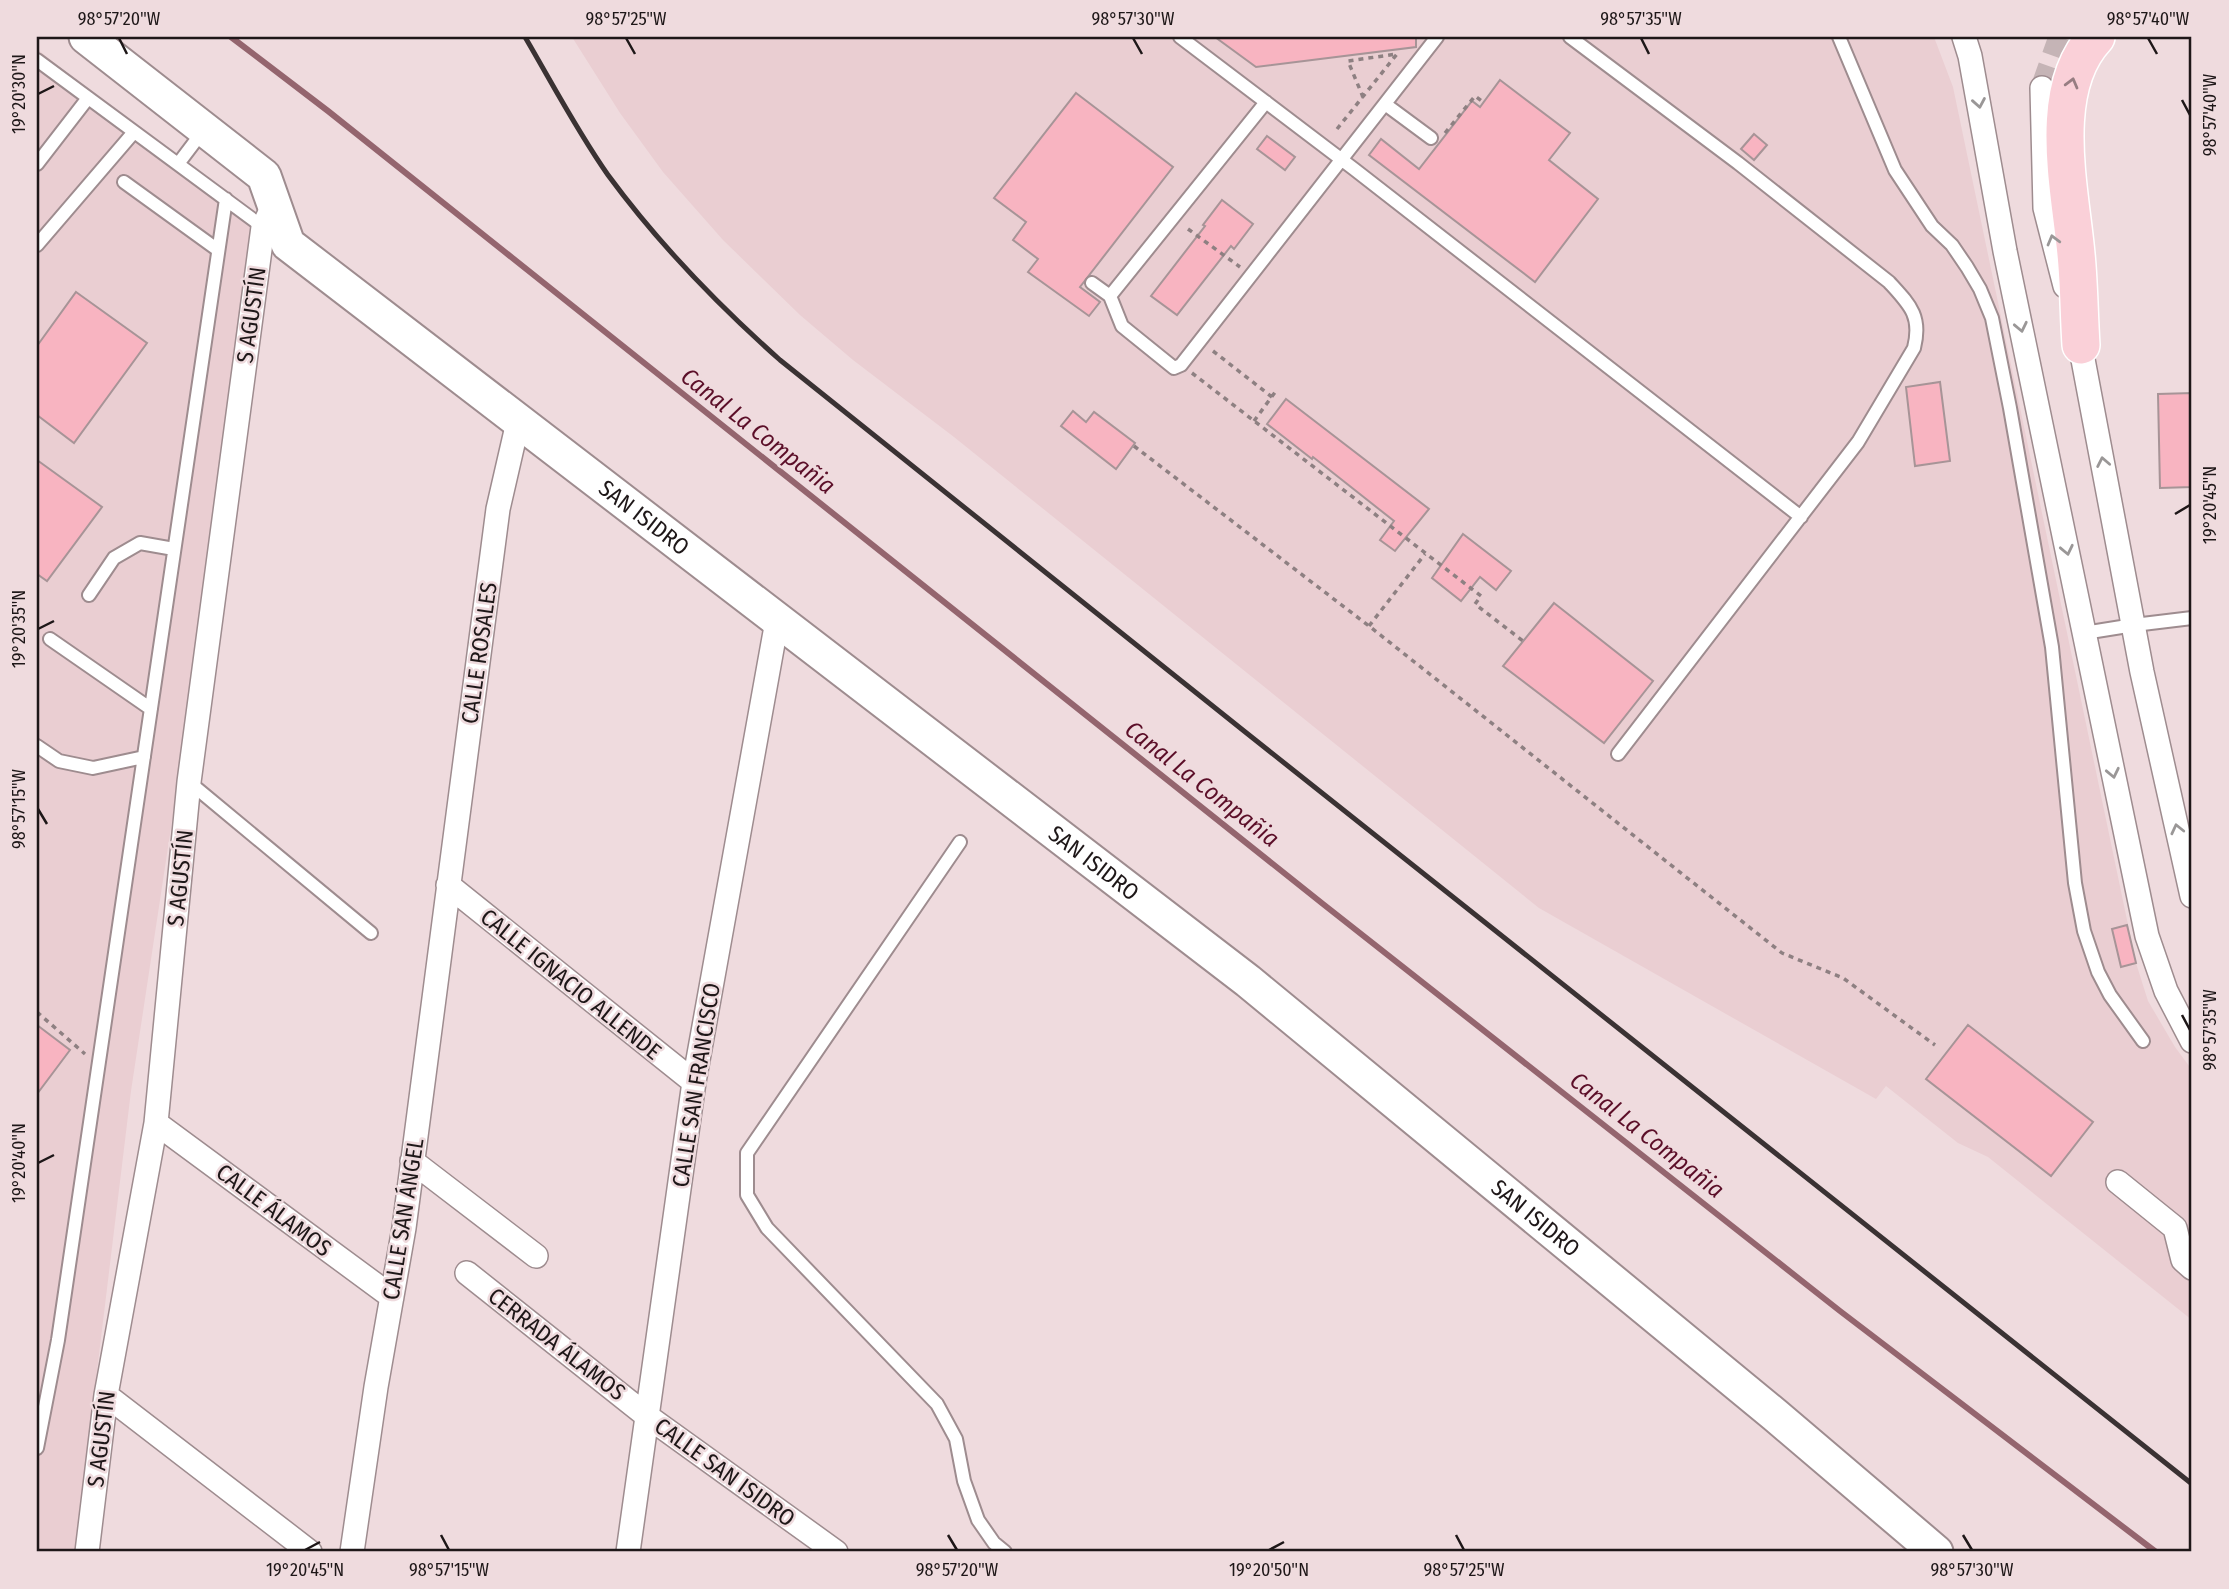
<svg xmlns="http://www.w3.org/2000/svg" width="2229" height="1589" font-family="'Fira Sans Condensed',sans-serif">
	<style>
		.built { fill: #eaced2 }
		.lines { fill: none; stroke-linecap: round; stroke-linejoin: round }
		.stream { stroke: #94656e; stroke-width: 6 }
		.building { fill: #f8b4c1; stroke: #a79497; stroke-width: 2 }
		.minor-tunnel { stroke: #c5b4b6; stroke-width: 23; stroke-dasharray: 23 11; stroke-linecap: butt }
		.service-casing { stroke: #9e8c8f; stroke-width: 16 }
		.minor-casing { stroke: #9e8c8f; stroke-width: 26 }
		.secondary-casing { stroke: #9e8c8f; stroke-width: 37 }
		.primary-casing { stroke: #fff; stroke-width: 40 }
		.path { stroke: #8e8082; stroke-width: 3.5; stroke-dasharray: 5 5; stroke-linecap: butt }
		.service { stroke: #fff; stroke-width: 12 }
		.minor { stroke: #fff; stroke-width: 23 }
		.secondary { stroke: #fff; stroke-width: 33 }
		.primary { stroke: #fad0d8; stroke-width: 37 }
		.rail { stroke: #3a3233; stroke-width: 5 }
		.oneway { stroke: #977d82 }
		.oneway2 { stroke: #9a9797 }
		.ticks { fill: none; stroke: #1e1718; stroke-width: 2.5 }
		.labels { text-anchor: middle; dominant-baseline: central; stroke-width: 5; stroke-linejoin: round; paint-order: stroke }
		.street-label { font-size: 23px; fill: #1e1718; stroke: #efdbde }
		.water-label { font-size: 24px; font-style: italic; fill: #5b0e28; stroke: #efdbde }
		.neatline { fill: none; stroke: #1e1718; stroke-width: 2.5 }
		.ticks-label { font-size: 18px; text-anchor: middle; fill: #1e1718 }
	</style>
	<rect width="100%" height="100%" fill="#efdbde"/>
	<path class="built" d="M572,37H1934L1953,87L2136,963L2148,1001L2175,1047L2192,1070V1320L1988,1157L1958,1143L1886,1086L1876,1099L1539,908L954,437L853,360L800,315L723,240L663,172L620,113Z
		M37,49L262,228L131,1091L75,1552H37Z"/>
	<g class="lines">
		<path class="stream" d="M231,37L328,111L1323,904L1840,1311L2156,1552"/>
	</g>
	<path class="building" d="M1215,37H1416V47L1256,67Z
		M1500,80L1570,133L1549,160L1598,199L1535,282L1369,155L1381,139L1419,169L1472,101L1480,107Z
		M1076,93L1173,167L1080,287L1100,302L1089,316L1028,272L1038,259L1013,240L1026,222L994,198Z
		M1754,134L1767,145L1754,160L1741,149Z
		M1267,136L1295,157L1285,170L1257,149Z
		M1222,200L1253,224L1234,249L1231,246L1177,315L1151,296L1205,226L1203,225Z
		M76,292L147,343L74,443L37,415V346Z
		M1940,382L1950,461L1915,466L1906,387Z
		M2192,393V487L2160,488L2158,394Z
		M1286,399L1429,509L1395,551L1380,540L1394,521L1313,457L1312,459L1267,424Z
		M1073,411L1086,422L1094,412L1135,443L1116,469L1061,426Z
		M37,460L102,507L47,581L37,574Z
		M1463,534L1511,571L1496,590L1480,577L1461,601L1432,578Z
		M1554,603L1653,681L1604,743L1503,666Z
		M2127,925L2136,963L2121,967L2112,929Z
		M37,1025L70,1050L37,1094Z
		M1968,1025L2093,1122L2051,1176L1926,1079Z"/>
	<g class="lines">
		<path class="minor-tunnel" d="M2042,88L2060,37"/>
		<g class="service-casing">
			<path id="service" d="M1180,37L1354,169L1801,517
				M1570,37L1738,163L1889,282C1910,305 1922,316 1914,348L1858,442L1618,754
				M1839,37L1895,170L1932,226L1952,245L1967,267L1980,289L1992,318L2010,408L2052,647L2075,883L2084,931L2098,972L2110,995L2143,1041
				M37,60L263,227
				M1266,102L1110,296L1122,326L1174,368L1181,365L1437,37
				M1385,104L1431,138
				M37,164L88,98
				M178,164L203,131
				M124,182L218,250
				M37,245L134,132
				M1092,283L1110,296
				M89,595L114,558L140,543L174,549
				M2084,633L2134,625L2192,618
				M50,639L151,709
				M37,746L59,761L93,768L144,757
				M189,782L371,933
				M960,842L747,1153V1195L767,1228L937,1404L956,1439L964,1481L978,1520L994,1543L1005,1552
				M37,1448L58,1340L226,199"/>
		</g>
		<g class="minor-casing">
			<path id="minor" d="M1964,37L1970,56L2005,251L2147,936L2166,991L2192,1041
				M2042,88L2045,208L2065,286
				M2078,333L2142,672L2192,896
				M448,885L694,1082
				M156,1123L392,1297
				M412,1161L536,1256
				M2118,1182L2175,1228L2183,1260L2192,1268
				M467,1273L647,1416L836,1552
				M106,1395L310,1552
				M87,1552L106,1395L156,1123L189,782L263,227L274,204
				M352,1552L376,1387L404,1228L498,509L518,422
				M628,1552L694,1082L777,621"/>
		</g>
		<g class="secondary-casing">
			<g id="secondary">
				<path id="s1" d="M86,37L264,176L288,244L1248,981L1775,1415L1936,1552"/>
			</g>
		</g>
		<g class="primary-casing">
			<path id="primary" d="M2081,345C2079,315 2079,284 2076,254C2070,188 2046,90 2096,37"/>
		</g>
		<path class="path" d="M1337,129L1397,54L1348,61L1363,97L1367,100
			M1445,133L1475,96L1483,102
			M1188,229L1240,267
			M1213,351L1272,397
			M1192,373L1481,596L1475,604L1523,641
			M1254,421L1276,391
			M1134,446L1369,626L1782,953L1843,978L1935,1045
			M1369,626L1425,554
			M37,1012L85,1054"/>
		<use href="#service" class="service"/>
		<use href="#minor" class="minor"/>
		<use href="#secondary" class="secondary"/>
		<use href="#primary" class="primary"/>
		<path class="rail" d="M525,37C552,83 577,131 608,175C658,243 717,304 780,360L1244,731L2192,1484"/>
	</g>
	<defs><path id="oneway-chevron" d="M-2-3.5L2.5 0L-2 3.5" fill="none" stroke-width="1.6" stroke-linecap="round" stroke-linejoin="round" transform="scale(1.75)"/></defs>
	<use class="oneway" href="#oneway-chevron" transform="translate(2072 83) rotate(-75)"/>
	<g class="oneway2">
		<use href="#oneway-chevron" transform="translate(1979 103) rotate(80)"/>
		<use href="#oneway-chevron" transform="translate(2053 240) rotate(-105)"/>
		<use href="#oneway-chevron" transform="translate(2021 327) rotate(78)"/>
		<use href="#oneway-chevron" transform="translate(2103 462) rotate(-101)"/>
		<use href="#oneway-chevron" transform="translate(2067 550) rotate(78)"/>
		<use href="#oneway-chevron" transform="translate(2113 773) rotate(78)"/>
		<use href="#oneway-chevron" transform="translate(2177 829) rotate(-103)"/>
	</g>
	<path class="ticks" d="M119,38L127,54M626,38L635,54M1133,38L1142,54M1641,38L1649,54M2148,38L2157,54M38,94L54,86M2182,100L2190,115M2175,514L2190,505M38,629L54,621M38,809L47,824M2182,1015L2190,1030M38,1163L54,1155M441,1535L449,1550M948,1535L957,1550M1456,1535L1464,1550M1963,1535L1972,1550M305,1550L320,1542M1269,1550L1284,1542"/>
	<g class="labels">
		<g class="street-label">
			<text transform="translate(251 315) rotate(-82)">S AGUSTÍN</text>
			<text stroke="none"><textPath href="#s1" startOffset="747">SAN ISIDRO</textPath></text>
			<text transform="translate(479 653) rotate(-82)">CALLE ROSALES</text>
			<text stroke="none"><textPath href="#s1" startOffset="1314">SAN ISIDRO</textPath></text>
			<text transform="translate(180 878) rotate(-84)">S AGUSTÍN</text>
			<text transform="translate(571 984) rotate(39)">CALLE IGNACIO ALLENDE</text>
			<text transform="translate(696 1085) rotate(-81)">CALLE SAN FRANCISCO</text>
			<text transform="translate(274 1210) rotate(37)">CALLE ÁLAMOS</text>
			<text stroke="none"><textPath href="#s1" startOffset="1881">SAN ISIDRO</textPath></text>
			<text transform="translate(403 1219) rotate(-81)">CALLE SAN ÁNGEL</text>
			<text transform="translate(557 1344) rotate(38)">CERRADA ÁLAMOS</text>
			<text transform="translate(101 1439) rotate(-83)">S AGUSTÍN</text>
			<text transform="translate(725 1472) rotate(36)">CALLE SAN ISIDRO</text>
		</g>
		<g class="water-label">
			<text transform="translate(758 431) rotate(38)">Canal La Compañia</text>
			<text transform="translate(1202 784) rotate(38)">Canal La Compañia</text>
			<text transform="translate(1647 1135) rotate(38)">Canal La Compañia</text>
		</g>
	</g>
	<rect width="2229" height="1589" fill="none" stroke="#efdbde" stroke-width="77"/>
	<rect x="38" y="38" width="2152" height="1512" class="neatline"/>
	<g class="ticks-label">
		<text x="119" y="25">98°57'20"W</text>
		<text x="626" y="25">98°57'25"W</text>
		<text x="1133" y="25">98°57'30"W</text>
		<text x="1641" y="25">98°57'35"W</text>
		<text x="2148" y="25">98°57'40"W</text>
		<text transform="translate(19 94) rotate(-90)" y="6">19°20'30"N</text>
		<text transform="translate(2210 115) rotate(-90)" y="6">98°57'40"W</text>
		<text transform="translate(2210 505) rotate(-90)" y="6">19°20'45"N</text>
		<text transform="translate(19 629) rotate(-90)" y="6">19°20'35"N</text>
		<text transform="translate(19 809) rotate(-90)" y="6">98°57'15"W</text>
		<text transform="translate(2210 1030) rotate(-90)" y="6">98°57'35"W</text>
		<text transform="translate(19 1163) rotate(-90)" y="6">19°20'40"N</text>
		<text x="305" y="1576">19°20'45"N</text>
		<text x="449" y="1576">98°57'15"W</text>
		<text x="957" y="1576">98°57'20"W</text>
		<text x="1269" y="1576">19°20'50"N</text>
		<text x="1464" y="1576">98°57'25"W</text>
		<text x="1972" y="1576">98°57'30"W</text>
	</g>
</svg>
